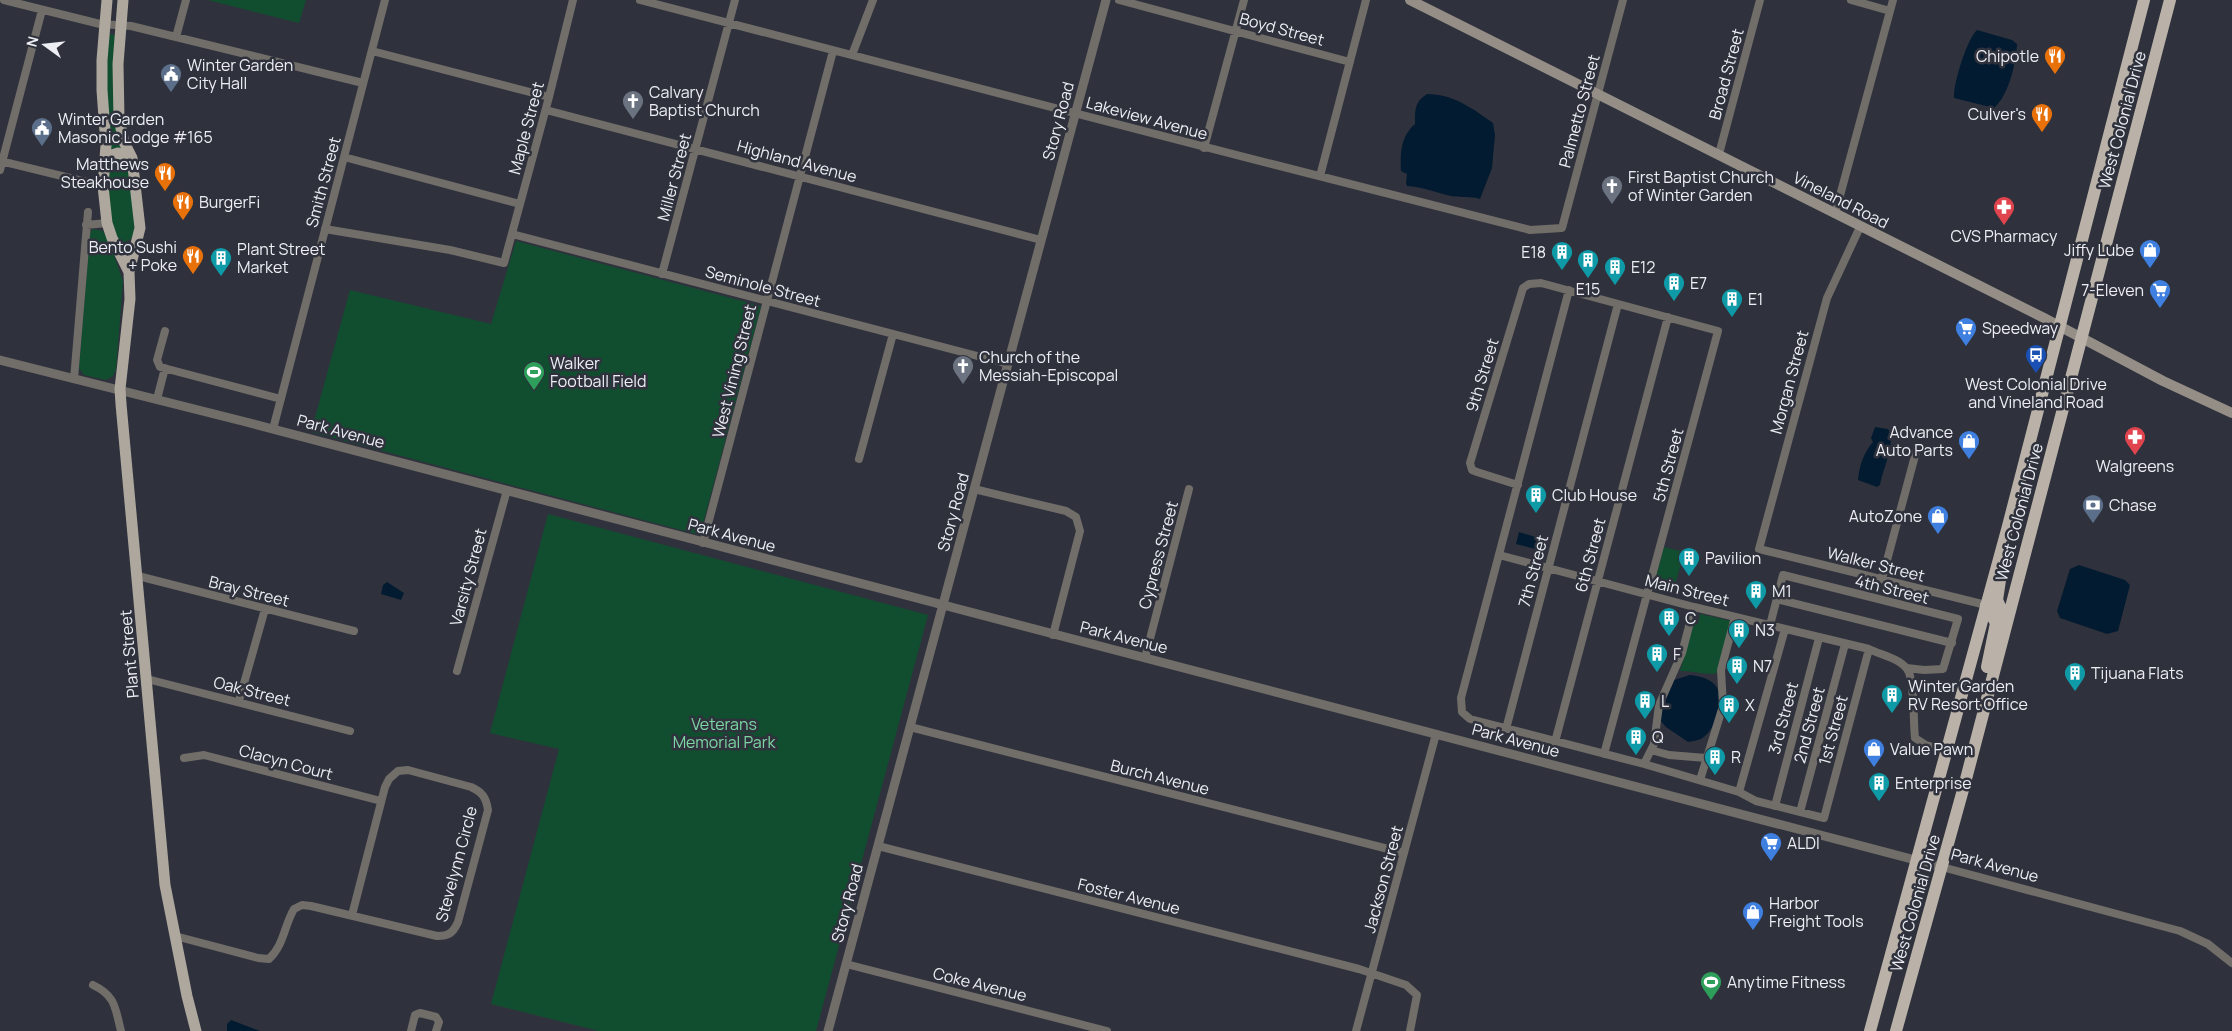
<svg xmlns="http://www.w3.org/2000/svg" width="2232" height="1031" font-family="Manrope,sans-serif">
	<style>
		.green { fill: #114e30 }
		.water { fill: #031b30 }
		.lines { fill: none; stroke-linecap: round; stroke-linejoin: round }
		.minor { stroke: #716d69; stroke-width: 8 }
		.tertiary { stroke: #716d69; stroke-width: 9 }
		.secondary { stroke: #948e87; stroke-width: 10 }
		.primary { stroke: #aea79e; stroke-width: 11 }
		.trunk { stroke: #bab2a8; stroke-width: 12 }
		.labels { text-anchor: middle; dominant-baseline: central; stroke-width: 5; stroke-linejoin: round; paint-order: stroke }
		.street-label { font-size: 16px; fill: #eceef4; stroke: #2f323c }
		.poi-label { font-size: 16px; fill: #eceef4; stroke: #2f323c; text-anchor: start }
		.park-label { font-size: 16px; fill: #7bd6a2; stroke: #2f323c }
	</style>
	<rect width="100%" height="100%" fill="#2f323c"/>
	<path class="green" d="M208,0H306L299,23Z
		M112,34L115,36L121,148L109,149L104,85L109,35Z
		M115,157L127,161L135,221L133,237C127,243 121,244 114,237L107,190L109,160Z
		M93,229L103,231L108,239L123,281L116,369L113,376L106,380L84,375L79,368L90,233Z
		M516,241L761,306L700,535L311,432L350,290L491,324Z
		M548,514L928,615L816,1031H599L491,1004L559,749L490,733Z
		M1664,547L1684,552L1673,593L1653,588Z
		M1700,614L1731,621L1717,673C1708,676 1692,670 1680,671L1693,625L1698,624Z"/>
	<path class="water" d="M1977,30L2012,40L2017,44C2016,63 2009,95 1994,108L1954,98C1953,84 1967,39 1977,30Z
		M1427,94C1454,94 1473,109 1493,123L1495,135L1492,168L1480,199C1470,196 1461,198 1451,196C1437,193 1423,187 1407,186L1406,183L1407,174L1401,171C1400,152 1401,136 1415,124C1415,111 1414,102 1427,94Z
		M1875,427L1888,429C1897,441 1882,471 1880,485L1877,487L1858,480C1859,466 1864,452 1873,442L1871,438Z
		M1519,532L1542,539L1539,550L1516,544Z
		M2079,565L2125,580L2130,585L2118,631L2107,634L2060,618L2057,611L2070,569Z
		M387,582L404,593L401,600L381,594L383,585Z
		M1690,675C1699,676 1709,678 1715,685C1726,698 1717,724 1706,735C1702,740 1694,741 1688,742L1666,727L1660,720L1664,700L1674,680Z
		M231,1020L260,1031H227V1024Z"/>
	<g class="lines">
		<path class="minor" d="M4,0L100,24L131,26L363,83
			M640,0C936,77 1233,155 1530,230L1562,228L1623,0
			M1119,0L1350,62
			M1851,0L1890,11
			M176,37L186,0
			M372,51L549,97
			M852,55L873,0
			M546,110L1041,240
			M1204,148L1244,0
			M1719,154L1760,0
			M344,157L520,204
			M0,161L103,186
			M0,170L42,10
			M1320,176L1366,0
			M1835,214L1893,0
			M86,225L107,223
			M1860,227L1827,298L1759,549L1986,605
			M325,229L450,250L504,263L549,97L573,0
			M512,234L1008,364
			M662,274L735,0
			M1569,290L1461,698L1462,712L1470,719L1644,764L1654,744L1659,705L1682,653L1694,607
			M165,331L157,360L160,367L281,399
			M74,379L88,212
			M157,399L165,368
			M273,429L385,0
			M859,459L893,334
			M1518,485L1477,472L1472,470L1470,463L1523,288L1529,284L1541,283L1718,331L1604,754
			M974,489L1066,511L1076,517L1080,531L1053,635
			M703,543L833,51
			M1499,555L1694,607L1869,649C1881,655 1899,658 1907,669C1915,679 1913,722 1915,738L1926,745L1947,751
			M138,576L354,631
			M1882,579L1916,452
			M1777,599L1952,643
			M1770,625L1783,575L1958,619L1943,669L1924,670L1907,668
			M1145,658L1189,489
			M457,671L507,490
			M147,679L350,731
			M239,701L265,609
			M910,727L1404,853
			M1506,729L1618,304
			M1555,742L1668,317
			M1651,750L1669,755L1706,758
			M184,758L204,755L381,801
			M1644,764L1739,792L1756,801L1824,818L1869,649
			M1700,780L1723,706L1721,670L1735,617
			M1739,792L1785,629
			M1775,806L1819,638
			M1800,812L1845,644
			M878,846L1359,969L1406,985L1417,995L1410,1031
			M1942,867L2180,931L2208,944L2232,963
			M175,936L258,958L269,959C284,945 284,926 294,909L302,905L311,906L437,936C449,936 453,933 458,922L488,810C486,797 482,792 471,787L408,770L398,771L389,779L385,787L352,915
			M846,964L1107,1031
			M93,985C116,996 115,1008 121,1031
			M411,1031L415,1015L420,1013L436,1017L439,1022L436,1031
			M1356,1031L1436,734"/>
		<path class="tertiary" d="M0,360L246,422L1942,867
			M828,1031L1106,0"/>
		<path class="secondary" d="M1410,0L2044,318L2163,381L2232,413"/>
		<path class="primary" d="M107,0L102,60V90L106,145L103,186L107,223L112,238L129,272
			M123,0L118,64L119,119L124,142L132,158L140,228L129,272L130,299L120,389L121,404L165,885L187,996L196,1031
			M106,157L118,153L132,158"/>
		<path class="trunk" d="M2000,580L1997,600L2007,622
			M1986,605L1996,623L1987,667
			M1870,1031L2008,526L2144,0
			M1896,1031L1966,779L2170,0"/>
	</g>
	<defs>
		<g id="restaurant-pin" transform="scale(1.125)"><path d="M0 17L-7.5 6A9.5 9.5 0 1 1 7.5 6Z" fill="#e8710a" stroke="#2f323c"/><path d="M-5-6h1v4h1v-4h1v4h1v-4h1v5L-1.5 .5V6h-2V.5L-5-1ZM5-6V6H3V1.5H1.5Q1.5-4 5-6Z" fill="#fff"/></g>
		<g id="civic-pin" transform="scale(1.125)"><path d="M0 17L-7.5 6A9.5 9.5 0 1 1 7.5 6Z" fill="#5c6f8a" stroke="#2f323c"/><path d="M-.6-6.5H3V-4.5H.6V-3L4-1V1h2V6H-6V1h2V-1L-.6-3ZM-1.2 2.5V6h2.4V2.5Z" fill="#fff"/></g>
		<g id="church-pin" transform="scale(1.125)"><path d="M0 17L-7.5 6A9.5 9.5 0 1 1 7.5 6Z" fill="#6b7280" stroke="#2f323c"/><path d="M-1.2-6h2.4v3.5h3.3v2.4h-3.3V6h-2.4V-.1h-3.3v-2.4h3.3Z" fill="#fff"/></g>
		<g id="pharmacy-pin" transform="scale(1.125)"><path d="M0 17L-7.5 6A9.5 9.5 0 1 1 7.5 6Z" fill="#e0444e" stroke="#2f323c"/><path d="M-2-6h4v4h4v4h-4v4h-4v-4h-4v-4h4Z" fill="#fff"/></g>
		<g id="shop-pin" transform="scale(1.125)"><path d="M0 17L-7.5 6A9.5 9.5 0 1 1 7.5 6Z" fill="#3f7fe0" stroke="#2f323c"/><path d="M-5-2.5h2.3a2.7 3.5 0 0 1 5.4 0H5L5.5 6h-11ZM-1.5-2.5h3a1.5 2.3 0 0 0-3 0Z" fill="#fff"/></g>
		<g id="building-pin" transform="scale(1.125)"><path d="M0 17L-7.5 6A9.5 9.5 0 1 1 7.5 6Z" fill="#0f9aa8" stroke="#2f323c"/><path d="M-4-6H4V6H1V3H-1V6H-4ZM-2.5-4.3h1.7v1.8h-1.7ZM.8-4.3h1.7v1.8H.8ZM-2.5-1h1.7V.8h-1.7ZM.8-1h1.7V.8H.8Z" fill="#fff"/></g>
		<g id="supermarket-pin" transform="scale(1.125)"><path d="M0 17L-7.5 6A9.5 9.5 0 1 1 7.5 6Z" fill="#3f7fe0" stroke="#2f323c"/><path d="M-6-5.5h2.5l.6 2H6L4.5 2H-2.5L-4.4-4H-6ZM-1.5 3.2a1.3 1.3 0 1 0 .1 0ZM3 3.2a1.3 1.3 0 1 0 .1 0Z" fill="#fff"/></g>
		<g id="bus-pin" transform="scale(1.125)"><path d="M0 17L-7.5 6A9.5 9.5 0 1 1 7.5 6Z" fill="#1a4fb4" stroke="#2f323c"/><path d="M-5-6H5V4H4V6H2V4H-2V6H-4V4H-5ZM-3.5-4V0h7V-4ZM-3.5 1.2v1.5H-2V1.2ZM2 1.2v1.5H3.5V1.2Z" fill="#fff"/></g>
		<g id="stadium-pin" transform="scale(1.125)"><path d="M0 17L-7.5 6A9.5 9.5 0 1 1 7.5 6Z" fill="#2e9e5b" stroke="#2f323c"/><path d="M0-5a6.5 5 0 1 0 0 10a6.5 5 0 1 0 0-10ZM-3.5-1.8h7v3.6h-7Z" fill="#fff"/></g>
		<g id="bank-pin" transform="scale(1.125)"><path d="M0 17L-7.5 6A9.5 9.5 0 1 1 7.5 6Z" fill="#5c6f8a" stroke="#2f323c"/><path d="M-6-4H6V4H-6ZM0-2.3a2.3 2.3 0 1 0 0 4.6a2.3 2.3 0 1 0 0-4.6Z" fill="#fff"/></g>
	</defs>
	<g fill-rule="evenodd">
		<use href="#restaurant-pin" x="2055" y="56"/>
		<use href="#civic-pin" x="171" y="74"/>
		<use href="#church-pin" x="633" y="101"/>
		<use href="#restaurant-pin" x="2042" y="114"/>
		<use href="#civic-pin" x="42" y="128"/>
		<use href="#restaurant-pin" x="165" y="173"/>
		<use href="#church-pin" x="1612" y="186"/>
		<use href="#restaurant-pin" x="183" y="202"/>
		<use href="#pharmacy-pin" x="2004" y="207"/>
		<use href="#shop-pin" x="2150" y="250"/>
		<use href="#building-pin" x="1562" y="252"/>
		<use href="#restaurant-pin" x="193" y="256"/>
		<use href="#building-pin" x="221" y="258"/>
		<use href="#building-pin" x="1588" y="260"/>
		<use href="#building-pin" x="1615" y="267"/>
		<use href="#building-pin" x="1674" y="283"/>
		<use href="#supermarket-pin" x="2160" y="290"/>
		<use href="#building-pin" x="1732" y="299"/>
		<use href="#supermarket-pin" x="1966" y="328"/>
		<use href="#bus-pin" x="2036" y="355"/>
		<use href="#church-pin" x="963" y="366"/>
		<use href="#stadium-pin" x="534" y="372"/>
		<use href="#pharmacy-pin" x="2135" y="437"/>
		<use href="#shop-pin" x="1969" y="441"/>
		<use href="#building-pin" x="1536" y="495"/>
		<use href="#bank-pin" x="2093" y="505"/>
		<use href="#shop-pin" x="1938" y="516"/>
		<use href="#building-pin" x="1689" y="558"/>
		<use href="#building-pin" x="1756" y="591"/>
		<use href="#building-pin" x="1669" y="618"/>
		<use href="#building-pin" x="1739" y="630"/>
		<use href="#building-pin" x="1657" y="654"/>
		<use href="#building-pin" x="1737" y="666"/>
		<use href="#building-pin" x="2075" y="673"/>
		<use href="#building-pin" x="1892" y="695"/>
		<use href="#building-pin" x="1645" y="701"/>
		<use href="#building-pin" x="1729" y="705"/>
		<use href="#building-pin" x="1636" y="737"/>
		<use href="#shop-pin" x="1874" y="749"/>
		<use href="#building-pin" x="1715" y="757"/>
		<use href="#building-pin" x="1879" y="783"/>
		<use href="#supermarket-pin" x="1771" y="843"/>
		<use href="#shop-pin" x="1753" y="912"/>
		<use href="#stadium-pin" x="1711" y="982"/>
	</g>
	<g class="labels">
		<g class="street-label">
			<text transform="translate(1282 29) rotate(15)">Boyd Street</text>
			<text transform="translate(1726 74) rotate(-75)">Broad Street</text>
			<text transform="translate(1579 111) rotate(-75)">Palmetto Street</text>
			<text transform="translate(1147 118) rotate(15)">Lakeview Avenue</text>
			<text transform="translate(2122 120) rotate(-75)">West Colonial Drive</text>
			<text transform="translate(1058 121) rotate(-75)">Story Road</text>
			<text transform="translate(526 128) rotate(-75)">Maple Street</text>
			<text transform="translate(797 161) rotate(15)">Highland Avenue</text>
			<text transform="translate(674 177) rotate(-75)">Miller Street</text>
			<text transform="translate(323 182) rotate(-75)">Smith Street</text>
			<text transform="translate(1841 200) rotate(27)">Vineland Road</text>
			<text transform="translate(763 286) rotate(15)">Seminole Street</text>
			<text transform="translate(734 371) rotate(-76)">West Vining Street</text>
			<text transform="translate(1482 375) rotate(-73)">9th Street</text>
			<text transform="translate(1789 382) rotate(-75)">Morgan Street</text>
			<text transform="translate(341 431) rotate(15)">Park Avenue</text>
			<text transform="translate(1668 465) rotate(-75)">5th Street</text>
			<text transform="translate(953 512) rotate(-75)">Story Road</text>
			<text transform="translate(2019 512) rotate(-75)">West Colonial Drive</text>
			<text transform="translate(732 535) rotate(15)">Park Avenue</text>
			<text transform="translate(1158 555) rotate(-75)">Cypress Street</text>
			<text transform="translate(1590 555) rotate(-75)">6th Street</text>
			<text transform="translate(1876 564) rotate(14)">Walker Street</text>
			<text transform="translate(1533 571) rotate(-75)">7th Street</text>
			<text transform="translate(468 577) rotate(-75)">Varsity Street</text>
			<text transform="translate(1892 589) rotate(14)">4th Street</text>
			<text transform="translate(1687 590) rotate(14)">Main Street</text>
			<text transform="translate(249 591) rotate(14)">Bray Street</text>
			<text transform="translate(1124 637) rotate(14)">Park Avenue</text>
			<text transform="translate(129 654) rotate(-95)">Plant Street</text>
			<text transform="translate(252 691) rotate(14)">Oak Street</text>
			<text transform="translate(1783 718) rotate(-75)">3rd Street</text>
			<text transform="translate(1809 725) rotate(-75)">2nd Street</text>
			<text transform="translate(1833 730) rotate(-75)">1st Street</text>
			<text transform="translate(1516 740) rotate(15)">Park Avenue</text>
			<text transform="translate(286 762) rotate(15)">Clacyn Court</text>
			<text transform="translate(1160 777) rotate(14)">Burch Avenue</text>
			<text transform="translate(456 864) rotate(-75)">Stevelynn Circle</text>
			<text transform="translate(1995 865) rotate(15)">Park Avenue</text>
			<text transform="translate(1383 879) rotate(-75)">Jackson Street</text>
			<text transform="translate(1129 896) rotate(14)">Foster Avenue</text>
			<text transform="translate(847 903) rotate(-75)">Story Road</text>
			<text transform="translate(1915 903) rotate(-74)">West Colonial Drive</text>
			<text transform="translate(980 984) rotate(14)">Coke Avenue</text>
		</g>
		<g class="poi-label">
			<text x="2039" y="56" text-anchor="end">Chipotle</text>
			<text x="187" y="65">Winter Garden<tspan x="187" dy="18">City Hall</tspan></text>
			<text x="649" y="92">Calvary<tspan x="649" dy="18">Baptist Church</tspan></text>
			<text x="2026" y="114" text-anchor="end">Culver's</text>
			<text x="58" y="119">Winter Garden<tspan x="58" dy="18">Masonic Lodge #165</tspan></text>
			<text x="149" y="164" text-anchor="end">Matthews<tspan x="149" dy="18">Steakhouse</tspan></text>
			<text x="1628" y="177">First Baptist Church<tspan x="1628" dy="18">of Winter Garden</tspan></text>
			<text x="199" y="202">BurgerFi</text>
			<text x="2004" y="236" text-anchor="middle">CVS Pharmacy</text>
			<text x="177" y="247" text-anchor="end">Bento Sushi<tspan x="177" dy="18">+ Poke</tspan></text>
			<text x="237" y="249">Plant Street<tspan x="237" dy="18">Market</tspan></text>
			<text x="2134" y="250" text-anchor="end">Jiffy Lube</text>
			<text x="1546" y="252" text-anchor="end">E18</text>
			<text x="1631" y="267">E12</text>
			<text x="1690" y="283">E7</text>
			<text x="1588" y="289" text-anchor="middle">E15</text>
			<text x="2144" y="290" text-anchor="end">7-Eleven</text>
			<text x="1748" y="299">E1</text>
			<text x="1982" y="328">Speedway</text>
			<text x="979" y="357">Church of the<tspan x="979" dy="18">Messiah-Episcopal</tspan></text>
			<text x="550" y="363">Walker<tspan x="550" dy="18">Football Field</tspan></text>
			<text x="2036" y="384" text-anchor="middle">West Colonial Drive<tspan x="2036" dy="18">and Vineland Road</tspan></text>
			<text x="1953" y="432" text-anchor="end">Advance<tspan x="1953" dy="18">Auto Parts</tspan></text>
			<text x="2135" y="466" text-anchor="middle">Walgreens</text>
			<text x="1552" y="495">Club House</text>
			<text x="2109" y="505">Chase</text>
			<text x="1922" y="516" text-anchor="end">AutoZone</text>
			<text x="1705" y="558">Pavilion</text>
			<text x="1772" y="591">M1</text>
			<text x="1685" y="618">C</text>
			<text x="1755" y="630">N3</text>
			<text x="1673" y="654">F</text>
			<text x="1753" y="666">N7</text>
			<text x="2091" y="673">Tijuana Flats</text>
			<text x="1908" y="686">Winter Garden<tspan x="1908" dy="18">RV Resort Office</tspan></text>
			<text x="1661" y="701">L</text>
			<text x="1745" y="705">X</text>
			<text x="1652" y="737">Q</text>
			<text x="1890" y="749">Value Pawn</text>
			<text x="1731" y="757">R</text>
			<text x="1895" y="783">Enterprise</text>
			<text x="1787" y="843">ALDI</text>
			<text x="1769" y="903">Harbor<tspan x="1769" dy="18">Freight Tools</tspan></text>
			<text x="1727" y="982">Anytime Fitness</text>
		</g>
		<g class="park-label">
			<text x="724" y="724">Veterans<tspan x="724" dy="18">Memorial Park</tspan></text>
		</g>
	</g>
	<g transform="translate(45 45) rotate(285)" stroke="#2f323c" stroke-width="4" paint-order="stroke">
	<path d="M0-4L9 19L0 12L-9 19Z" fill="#eceef4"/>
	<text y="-8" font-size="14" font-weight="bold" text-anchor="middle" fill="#eceef4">N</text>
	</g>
</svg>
